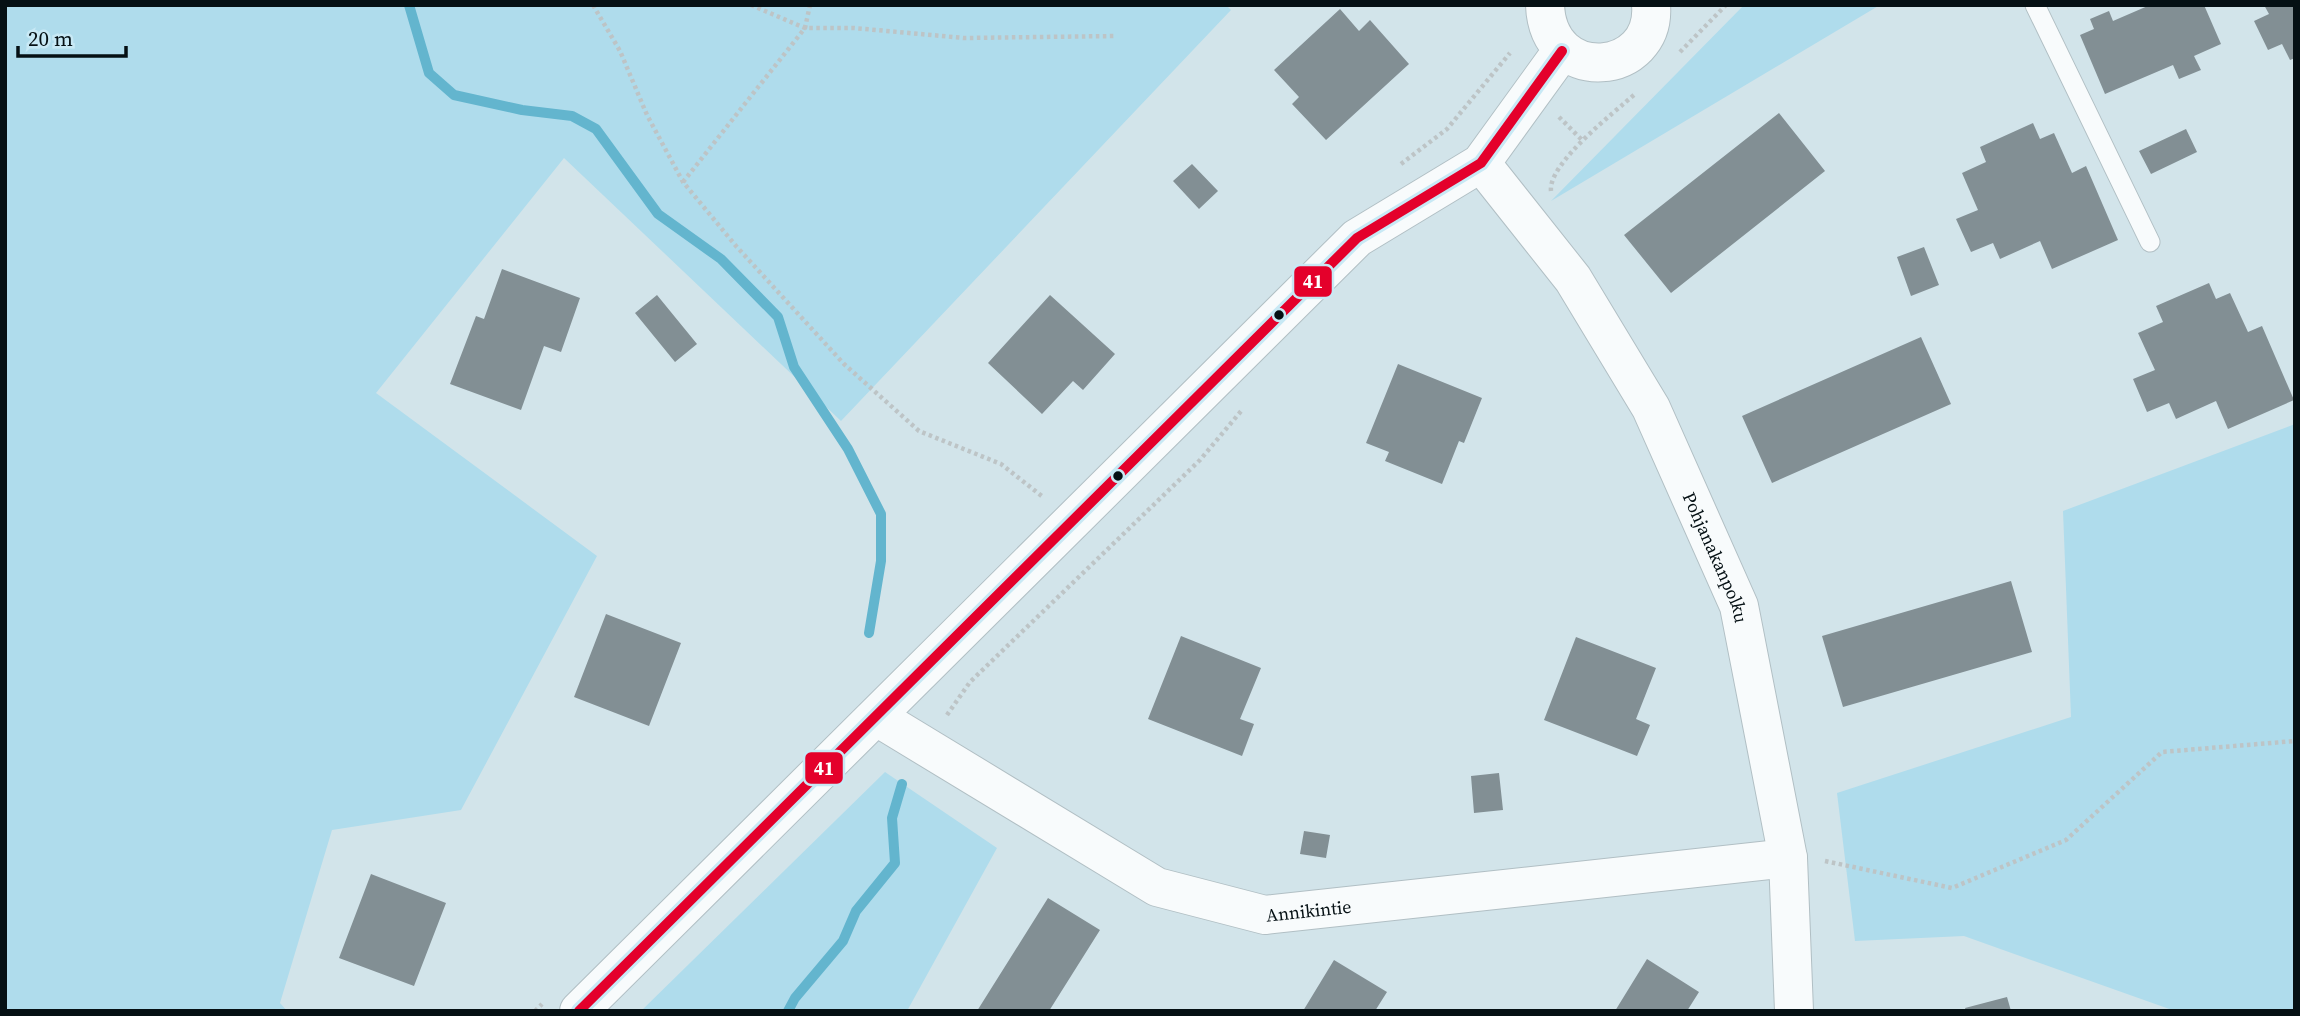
<svg xmlns="http://www.w3.org/2000/svg" width="2300" height="1016" font-family="'Source Serif 4',serif">
	<style>
		.green { fill: #afdcec }
		.lines { fill: none; stroke-linecap: round; stroke-linejoin: round }
		.stream { stroke: #63b5ce; stroke-width: 10 }
		.building { fill: #828f94 }
		.lane-casing { stroke: #b1bfc4; stroke-width: 21 }
		.street-casing { stroke: #b1bfc4; stroke-width: 40 }
		.secondary-casing { stroke: #b1bfc4; stroke-width: 40 }
		.path { stroke: #bdc4c6; stroke-width: 4.5; stroke-dasharray: 3.5 3.5; stroke-linecap: butt }
		.lane { stroke: #f8fbfc; stroke-width: 19 }
		.street { stroke: #f8fbfc; stroke-width: 38 }
		.secondary { stroke: #f8fbfc; stroke-width: 38 }
		.bus-1-casing { stroke: #c8e9f5; stroke-width: 16 }
		.bus-1 { stroke: #e4002b; stroke-width: 10 }
		.bus-dot { fill: #051014; stroke: #c8e9f5; stroke-width: 2.5 }
		.labels { text-anchor: middle; dominant-baseline: central; stroke-width: 7; stroke-linejoin: round; paint-order: stroke }
		.street-label { font-size: 18px; fill: #051014; stroke: #c8e9f5 }
		.line-badge { stroke: #c8e9f5; stroke-width: 2.5 }
		.badge-label { font-size: 19px; text-anchor: middle; font-weight: bold; fill: #fff }
	</style>
	<rect width="100%" height="100%" fill="#d2e4ea"/>
	<path class="green" d="M5,5H1226L1231,10L841,421L564,158L376,393L597,556L461,810L332,830L280,1003L287,1011H5Z
		M1744,5H1880L1551,201Z
		M2295,424V1011H2175L1964,936L1855,941L1837,793L2071,717L2063,511Z
		M885,772L997,848L907,1011H641Z"/>
	<g class="lines">
		<path class="stream" d="M409,5L429,73L454,95L522,110L572,116L596,129L658,214L721,259L778,317L794,367L848,449L881,514V561L869,633
			M788,1011L795,998L843,941L856,911L895,863L892,818L902,784"/>
	</g>
	<path class="building" d="M2150,5H2204L2221,44L2194,56L2201,70L2179,79L2173,65L2105,94L2080,35L2094,29L2090,19L2109,11L2113,21Z
		M2264,5H2295V58L2290,60L2282,44L2268,50L2254,21L2269,14Z
		M1340,9L1359,31L1370,20L1409,64L1326,140L1292,104L1299,97L1274,70Z
		M1779,113L1825,171L1671,293L1624,235Z
		M2033,123L2040,139L2054,133L2072,173L2086,166L2118,240L2052,269L2040,241L2000,259L1993,243L1971,252L1956,219L1978,210L1962,173L1986,162L1980,147Z
		M2186,129L2197,152L2151,174L2139,151Z
		M1192,164L1218,191L1199,209L1173,181Z
		M1924,247L1939,285L1911,296L1897,257Z
		M502,269L580,298L561,352L544,346L521,410L450,384L476,316L484,319Z
		M2209,283L2216,299L2230,293L2248,332L2262,326L2294,400L2228,429L2216,401L2176,419L2169,403L2147,412L2133,379L2155,370L2138,333L2163,322L2156,306Z
		M657,295L697,344L675,362L635,313Z
		M1050,295L1115,354L1083,390L1073,381L1042,414L988,363Z
		M1921,337L1951,404L1772,483L1742,416Z
		M1398,364L1482,398L1464,443L1459,441L1442,484L1385,461L1389,452L1366,443Z
		M2011,581L2032,652L1843,707L1822,636Z
		M606,614L681,643L649,726L574,697Z
		M1181,636L1261,668L1240,719L1254,724L1242,756L1148,719Z
		M1576,637L1656,668L1636,719L1650,725L1637,756L1544,720Z
		M1499,773L1503,810L1474,813L1471,776Z
		M1304,831L1330,835L1326,858L1300,854Z
		M371,874L446,903L414,986L339,958Z
		M1048,898L1100,930L1049,1011H977Z
		M1647,959L1699,992L1687,1011H1615Z
		M1334,960L1387,992L1375,1011H1303Z
		M2007,997L2011,1011H1966L1965,1008Z"/>
	<g class="lines">
		<g class="lane-casing">
			<path id="lane" d="M2035,5L2150,242"/>
		</g>
		<g class="street-casing">
			<g id="street">
				<path id="s1" d="M1481,163L1573,279L1651,408L1739,606L1788,858L1794,1011"/>
				<path id="s2" d="M877,717L1157,887L1265,915L1788,858"/>
			</g>
		</g>
		<g class="secondary-casing">
			<path id="secondary" d="M1545,5C1548,87 1657,76 1651,5
				M579,1011L1357,238L1481,163L1562,51"/>
		</g>
		<path class="path" d="M593,5L620,51L647,115L683,182L736,246L844,364L919,431L1001,464L1043,497
			M751,5L805,28H854L964,38L1116,36
			M1680,52L1726,5
			M1559,117L1583,141
			M1401,164L1447,129L1510,53
			M683,182L805,28L810,5
			M1551,191C1548,163 1615,112 1635,94
			M947,715L970,682L1200,460L1242,410
			M1825,861L1952,888L2066,840L2162,752L2295,741
			M535,1011L542,1004"/>
		<use href="#lane" class="lane"/>
		<use href="#street" class="street"/>
		<use href="#secondary" class="secondary"/>
		<g class="bus-1-casing">
			<path id="bus-1" d="M579,1011L1357,238L1481,163L1562,51"/>
		</g>
		<use href="#bus-1" class="bus-1"/>
	</g>
	<g class="bus-dot">
		<circle cx="1279" cy="315" r="6"/>
		<circle cx="1118" cy="476" r="6"/>
	</g>
	<g class="labels">
		<g class="street-label">
			<text stroke="none"><textPath href="#s1" startOffset="462">Pohjanakanpolku</textPath></text>
			<text stroke="none"><textPath href="#s2" startOffset="483">Annikintie</textPath></text>
		</g>
	</g>
	<g class="line-badge">
		<rect x="1293" y="265" width="40" height="33" rx="7" fill="#e4002b"/>
		<rect x="804" y="751" width="40" height="34" rx="7" fill="#e4002b"/>
	</g>
	<g class="badge-label">
		<text x="1313" y="288">41</text>
		<text x="824" y="775">41</text>
	</g>
	<rect width="2300" height="1016" fill="none" stroke="#051014" stroke-width="14"/>
	<path d="M18 46v10h108v-10" fill="none" stroke="#051014" stroke-width="3.5"/>
	<text x="28" y="46" font-size="21" fill="#051014" stroke="#c8e9f5" stroke-width="5" paint-order="stroke">20 m</text>
</svg>
